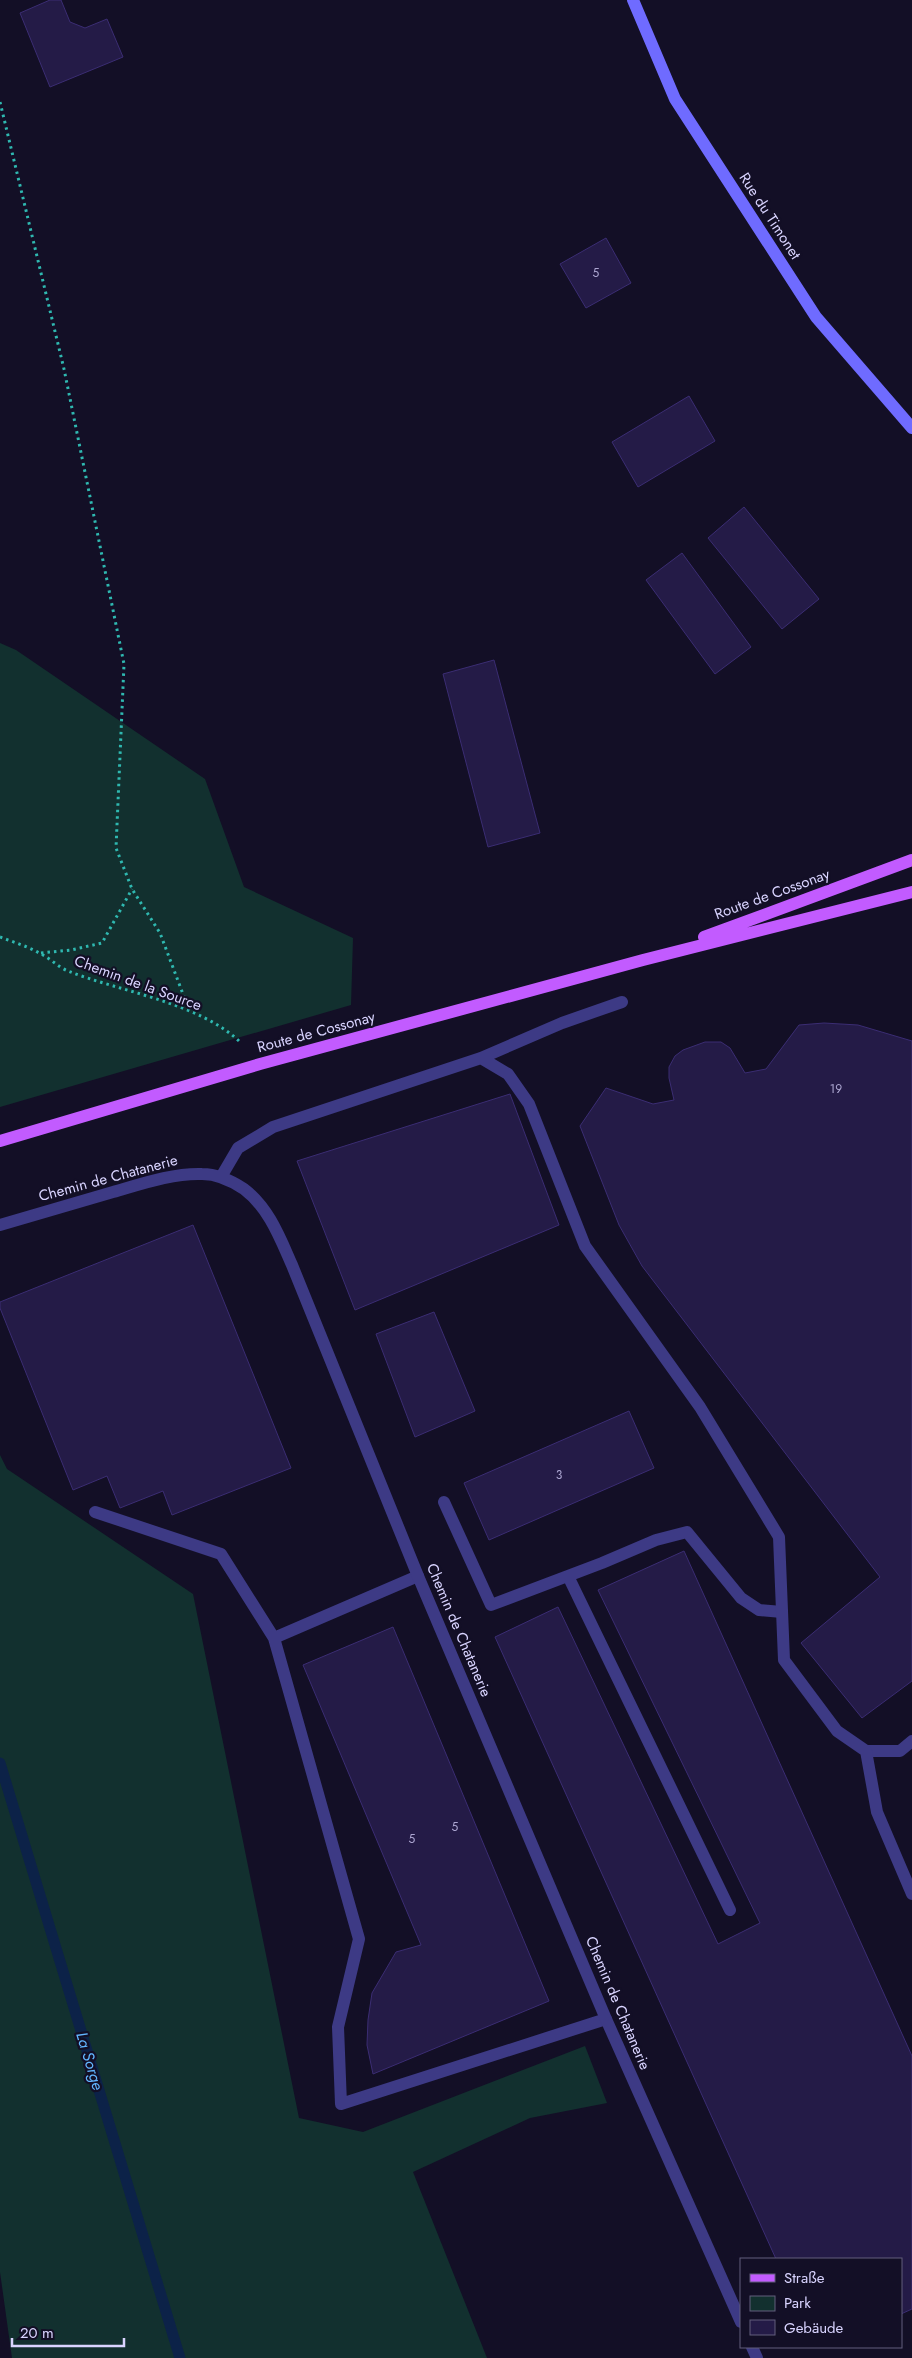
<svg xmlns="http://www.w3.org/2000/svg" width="912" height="2358" font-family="Jost,sans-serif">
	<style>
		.green { fill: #12302f }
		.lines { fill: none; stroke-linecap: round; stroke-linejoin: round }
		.stream { stroke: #0c2248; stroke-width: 11 }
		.building { fill: #241b47; stroke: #3b2d73 }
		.path { stroke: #2fb8b0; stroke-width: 3; stroke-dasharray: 2.5 4; stroke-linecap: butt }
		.service { stroke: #3d3a85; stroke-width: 12 }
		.minor { stroke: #3d3a85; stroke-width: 12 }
		.secondary { stroke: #6f6bff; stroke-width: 12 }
		.primary { stroke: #c25bff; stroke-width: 12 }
		.labels { text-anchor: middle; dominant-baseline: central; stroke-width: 4.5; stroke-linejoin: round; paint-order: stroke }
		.number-label { font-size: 12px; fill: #aca6d1 }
		.street-label { font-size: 15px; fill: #d9d4ff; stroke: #130f26 }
		.water-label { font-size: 16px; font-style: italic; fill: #62b6ff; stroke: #130f26 }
	</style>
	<rect width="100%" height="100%" fill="#130f26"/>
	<path class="green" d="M0,643L16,650L205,779L244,887L353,938L351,1005L0,1107Z
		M0,1455L7,1469L193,1594L299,2118L363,2132L585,2046L607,2103L530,2118L413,2172L487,2358H12L0,2272Z"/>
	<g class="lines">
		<path class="stream" d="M0,1763L180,2358"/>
	</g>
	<path class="building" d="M50,0H61L70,22L85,28L107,19L123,57L50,87L20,13Z
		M606,238L631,283L586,308L560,264Z
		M689,396L715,441L638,487L612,442Z
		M744,507L819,599L782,629L708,538Z
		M682,553L751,647L715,674L646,580Z
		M494,660L540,833L488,847L443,674Z
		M824,1023L858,1025L912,1041V1681L862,1718L801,1643L880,1577L642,1266L619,1225L580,1126L606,1088L653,1104L674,1100L669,1078V1067L675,1056L683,1050L705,1042H721L730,1048L745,1073L766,1069L799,1025Z
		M510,1094L559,1225L355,1310L297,1161Z
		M193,1225L291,1468L172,1515L163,1491L120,1508L107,1476L73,1490L0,1308V1302Z
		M434,1312L475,1411L415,1437L376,1334Z
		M629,1411L654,1468L489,1540L464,1483Z
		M684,1551L912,2056V2309L901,2314V2259H776L495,1637L558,1607L718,1944L760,1923L598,1590Z
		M393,1627L549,2001L373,2074L367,2045L368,2020L372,1993L396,1952L421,1945L303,1665Z"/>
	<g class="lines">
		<path class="path" d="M0,102L64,369L124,664L116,848L132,889L160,933L189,1010
			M0,937C13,942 27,946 39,953C50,958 58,967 68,971C121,992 201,1003 241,1043
			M41,953L71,950L102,943L132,889"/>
		<path class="service" d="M444,1502L491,1605L602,1563L656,1540L687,1532L741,1598L759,1610L782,1612
			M95,1512L221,1554L274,1638L359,1939L338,2027L341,2104L606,2019
			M568,1576L730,1910
			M274,1638L418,1576
			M866,1751H900L912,1741"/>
		<path class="minor" d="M481,1058L508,1074L529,1104L585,1246L700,1407L779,1537L784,1660L837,1731L866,1751L877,1812L912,1894
			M221,1177L238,1148L273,1127L481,1058L562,1023L622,1002
			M0,1225C38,1214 75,1203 113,1192C141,1184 172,1173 202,1174C216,1174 232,1181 244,1189C269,1208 280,1238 292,1265L418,1576L606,2019L741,2322
			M752,2347L757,2358"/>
		<path class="secondary" d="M633,0L675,99L816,317L912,428"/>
		<path class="primary" d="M704,937L912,860
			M0,1141L260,1064L643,960L912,892"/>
	</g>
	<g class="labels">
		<g class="number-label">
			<text x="596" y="273">5</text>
			<text x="836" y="1089">19</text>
			<text x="559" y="1475">3</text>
			<text x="455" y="1827">5</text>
			<text x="412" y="1839">5</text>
		</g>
		<g class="street-label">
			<text transform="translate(770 216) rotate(57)">Rue du Timonet</text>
			<text transform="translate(772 894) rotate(-20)">Route de Cossonay</text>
			<text transform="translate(138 983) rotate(20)">Chemin de la Source</text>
			<text transform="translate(316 1032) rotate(-15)">Route de Cossonay</text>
			<text transform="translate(108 1178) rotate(-15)">Chemin de Chatanerie</text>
			<text transform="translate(459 1630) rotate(67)">Chemin de Chatanerie</text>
			<text transform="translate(618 2003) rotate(67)">Chemin de Chatanerie</text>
		</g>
		<g class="water-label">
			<text transform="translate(90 2061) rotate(73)">La Sorge</text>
		</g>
	</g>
	<rect x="740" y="2258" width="162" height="90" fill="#130f26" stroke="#625e7d"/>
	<rect x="750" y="2274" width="25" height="8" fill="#c25bff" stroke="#625e7d"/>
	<text x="784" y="2283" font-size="15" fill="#d9d4ff">Straße</text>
	<rect x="750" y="2296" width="25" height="15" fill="#12302f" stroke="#625e7d"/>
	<text x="784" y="2308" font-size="15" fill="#d9d4ff">Park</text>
	<rect x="750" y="2320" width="25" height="15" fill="#241b47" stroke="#625e7d"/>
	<text x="784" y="2333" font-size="15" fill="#d9d4ff">Gebäude</text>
	<path d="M12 2338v8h112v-8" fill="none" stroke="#d9d4ff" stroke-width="2.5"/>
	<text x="20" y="2338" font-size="15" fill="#d9d4ff" stroke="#130f26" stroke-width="4" paint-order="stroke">20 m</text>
</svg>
